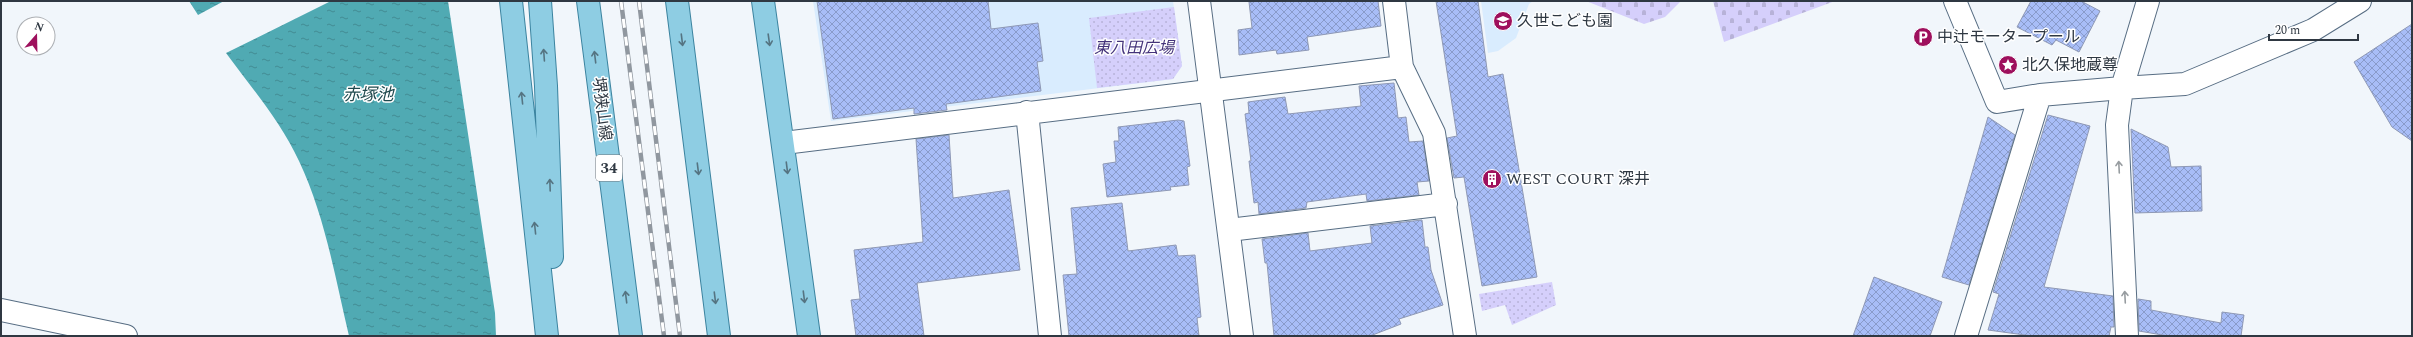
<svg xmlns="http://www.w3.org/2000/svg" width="2413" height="337" font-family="Spectral,'Noto Sans JP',serif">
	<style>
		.built { fill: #d9ecfe }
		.cemetery { fill: url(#cemetery-stones) }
		.park { fill: url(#park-dots) }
		.water { fill: url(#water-ripples) }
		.building { fill: url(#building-cross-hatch); stroke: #8f99b5 }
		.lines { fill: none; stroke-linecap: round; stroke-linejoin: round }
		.minor-casing { stroke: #576d83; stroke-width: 24 }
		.tertiary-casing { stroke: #576d83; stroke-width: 24 }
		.primary-casing { stroke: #3b839f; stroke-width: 24 }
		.minor { stroke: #fff; stroke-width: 22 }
		.tertiary { stroke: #fff; stroke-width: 22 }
		.primary { stroke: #8ecde3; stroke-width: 22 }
		.rail-casing { stroke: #90979f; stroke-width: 4.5 }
		.rail { stroke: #fff; stroke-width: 3; stroke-dasharray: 9; stroke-linecap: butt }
		.oneway { stroke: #557482 }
		.oneway2 { stroke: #979ca0 }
		.labels { text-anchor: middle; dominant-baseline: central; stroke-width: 3; stroke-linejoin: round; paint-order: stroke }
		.shield { fill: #fff; stroke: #6d747b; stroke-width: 1 }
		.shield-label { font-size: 15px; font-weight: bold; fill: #2f3842 }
		.poi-label { font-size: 16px; fill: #2f3842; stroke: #fff; text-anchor: start }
		.park-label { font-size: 16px; font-style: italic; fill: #44337a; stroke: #fff }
		.street-label { font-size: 16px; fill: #2f3842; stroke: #fff }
		.water-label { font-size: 17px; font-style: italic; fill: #1f494d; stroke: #fff }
	</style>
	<defs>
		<pattern id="cemetery-stones" width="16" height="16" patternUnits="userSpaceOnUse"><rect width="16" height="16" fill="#d5cffb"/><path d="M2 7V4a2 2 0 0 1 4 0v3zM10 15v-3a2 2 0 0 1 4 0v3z" fill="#b7b2d8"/></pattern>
		<pattern id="park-dots" width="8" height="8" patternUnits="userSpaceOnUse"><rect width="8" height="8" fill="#d5cffb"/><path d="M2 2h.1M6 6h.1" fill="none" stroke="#b7b2d8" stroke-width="1.8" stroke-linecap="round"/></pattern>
		<pattern id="water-ripples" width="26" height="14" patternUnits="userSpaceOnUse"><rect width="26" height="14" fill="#50aab3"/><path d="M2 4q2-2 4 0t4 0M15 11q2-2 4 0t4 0" fill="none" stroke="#438b93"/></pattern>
		<pattern id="building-cross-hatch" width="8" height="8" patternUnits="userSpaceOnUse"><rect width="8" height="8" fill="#a8bdf7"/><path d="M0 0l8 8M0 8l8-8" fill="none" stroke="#899bca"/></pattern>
	</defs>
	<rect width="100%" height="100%" fill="#f1f6fb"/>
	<path class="built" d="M813,1H1173L1182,66L1173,79L831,121Z
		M1481,1H1533L1529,4L1516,38L1498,51L1488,53Z"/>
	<path class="cemetery" d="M1586,1H1681L1665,17L1644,24Z
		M1713,1H1835L1724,42Z"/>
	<path class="park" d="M1174,7L1182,66L1173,79L1097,88L1089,18Z
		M1552,282L1556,305L1512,325L1505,305L1482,311L1479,294Z"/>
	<path class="water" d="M189,1H224L198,15Z
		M331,1H448L495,313L496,336H349C335,277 325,216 299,161C281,122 251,87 226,53Z"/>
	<path class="building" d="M817,1H988L991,29L1038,23L1043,61L1037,62L1041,91L946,104L947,110L914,114V108L833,119Z
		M1261,1H1378L1381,26L1307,37L1309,50L1277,54L1276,50L1239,55L1238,30L1252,28L1249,2Z
		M1436,1H1478L1488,77L1503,74L1537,277L1482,286L1464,177L1454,178L1447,138L1457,136Z
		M2031,1H2081L2100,11L2079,52L2056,40L2052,45L2017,27Z
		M2412,24V141L2392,127L2354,62Z
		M1394,83L1398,118L1406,117L1409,142L1423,141L1429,181L1417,182L1419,195L1367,201L1366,194L1307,202L1306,208L1259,214L1258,202L1254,203L1249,161H1251L1245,114L1249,113L1248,102L1285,97L1288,114L1361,106L1359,86Z
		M2048,115L2090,126L2044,287L2113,296L2114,327H2111L2109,336H2032L1988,330L1999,294L1993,292Z
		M1988,117L2015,135L1969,285L1942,277Z
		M1178,120L1184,121L1190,166L1187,167L1189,185L1170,187L1171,190L1107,197L1103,164L1116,162L1114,141H1119L1118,127Z
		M2131,129L2168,147L2171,167L2201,166L2202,211L2135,213Z
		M949,135L953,198L1009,190L1020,270L917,283L924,336H856L851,300L860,299L854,250L923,242L916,139Z
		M1122,203L1128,251L1176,245L1178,256L1195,255L1201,317L1197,318L1199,336H1069L1063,275L1077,274L1071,208Z
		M1422,220L1425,247H1428L1431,270L1443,305L1399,319L1401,324L1370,336H1274L1267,263H1265L1262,239L1308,233L1310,251L1372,243L1370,226Z
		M1874,277L1942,302L1930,336H1853Z
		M2138,299L2151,301V310L2221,323L2222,312L2244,315L2241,336H2168L2139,331Z"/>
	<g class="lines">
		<g class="minor-casing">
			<path id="minor" d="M1394,1L1402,67L1434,133L1465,336
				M1027,112L1050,336
				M784,143L1402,67
				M1229,230L1446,204
				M1,310L126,336
				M2127,336L2117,125L2122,88L2185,84L2313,30L2360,1"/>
		</g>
		<g class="tertiary-casing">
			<path id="tertiary" d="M1199,1L1242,336
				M1955,1L1997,102L2040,95L2122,88L2148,1
				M1966,336L2040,95"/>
		</g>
		<g class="primary-casing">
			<path id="primary" d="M511,1L547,336
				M540,1L546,86L552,257
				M588,1L631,336
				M677,1L719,336
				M763,1L809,336"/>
		</g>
		<use href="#minor" class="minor"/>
		<use href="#tertiary" class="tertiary"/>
		<use href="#primary" class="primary"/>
		<g class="rail-casing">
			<path id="rail" d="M621,1L664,336
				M639,1L680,336"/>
		</g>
		<use href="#rail" class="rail"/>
	</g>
	<defs><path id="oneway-shaft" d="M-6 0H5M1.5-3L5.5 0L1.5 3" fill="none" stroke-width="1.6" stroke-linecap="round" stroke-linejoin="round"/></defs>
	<g class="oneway">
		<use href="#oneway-shaft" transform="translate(682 40) rotate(83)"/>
		<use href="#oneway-shaft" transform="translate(769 40) rotate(82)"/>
		<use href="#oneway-shaft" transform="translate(544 55) rotate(-94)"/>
		<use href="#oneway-shaft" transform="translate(595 57) rotate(-97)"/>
		<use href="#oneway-shaft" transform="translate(522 98) rotate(-96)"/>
		<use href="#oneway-shaft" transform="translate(787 168) rotate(83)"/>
		<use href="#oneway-shaft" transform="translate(698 169) rotate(83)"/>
		<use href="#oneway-shaft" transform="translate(550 185) rotate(-92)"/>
		<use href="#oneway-shaft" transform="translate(535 228) rotate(-96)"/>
		<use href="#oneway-shaft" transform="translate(626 297) rotate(-97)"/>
		<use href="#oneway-shaft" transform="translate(804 297) rotate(83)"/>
		<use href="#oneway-shaft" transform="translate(715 298) rotate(83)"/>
	</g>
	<g class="oneway2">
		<use href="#oneway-shaft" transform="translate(2119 167) rotate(-93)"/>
		<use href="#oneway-shaft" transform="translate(2125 297) rotate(-93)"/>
	</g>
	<defs>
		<g id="school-disc" transform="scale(1)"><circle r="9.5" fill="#9e105d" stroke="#fff"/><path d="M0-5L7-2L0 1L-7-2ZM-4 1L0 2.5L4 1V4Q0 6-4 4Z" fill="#fff"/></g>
		<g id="parking-disc" transform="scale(1)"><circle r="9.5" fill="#9e105d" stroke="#fff"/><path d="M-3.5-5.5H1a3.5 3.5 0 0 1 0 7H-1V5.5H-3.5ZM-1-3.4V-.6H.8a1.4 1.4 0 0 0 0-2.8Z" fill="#fff"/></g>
		<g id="sight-disc" transform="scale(1)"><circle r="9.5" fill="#9e105d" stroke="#fff"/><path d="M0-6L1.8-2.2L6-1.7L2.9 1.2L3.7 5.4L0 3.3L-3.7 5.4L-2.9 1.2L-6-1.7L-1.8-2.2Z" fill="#fff"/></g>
		<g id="building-disc" transform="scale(1)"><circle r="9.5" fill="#9e105d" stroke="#fff"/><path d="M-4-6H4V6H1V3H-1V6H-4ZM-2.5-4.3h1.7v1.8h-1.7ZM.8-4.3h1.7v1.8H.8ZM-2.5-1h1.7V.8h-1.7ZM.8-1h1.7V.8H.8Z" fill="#fff"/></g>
	</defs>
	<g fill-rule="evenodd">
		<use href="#school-disc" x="1503" y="21"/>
		<use href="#parking-disc" x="1923" y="37"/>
		<use href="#sight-disc" x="2008" y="65"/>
		<use href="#building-disc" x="1492" y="179"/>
	</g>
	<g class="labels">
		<rect class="shield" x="596" y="155" width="26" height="26" rx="3"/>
		<g class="shield-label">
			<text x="609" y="168">34</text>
		</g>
		<g class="poi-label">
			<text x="1517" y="21">久世こども園</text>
			<text x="1937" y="37">中辻モータープール</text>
			<text x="2022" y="65">北久保地蔵尊</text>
			<text x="1506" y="179">WEST COURT 深井</text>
		</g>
		<g class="park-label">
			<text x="1134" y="48">東八田広場</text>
		</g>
		<g class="street-label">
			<text transform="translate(602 109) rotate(83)">堺狭山線</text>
		</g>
		<g class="water-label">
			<text x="368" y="95">赤塚池</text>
		</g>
	</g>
	<rect width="2413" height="337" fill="none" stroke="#2f3842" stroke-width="4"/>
	<g transform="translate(36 36) rotate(20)"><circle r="19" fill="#ffffff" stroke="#acafb3"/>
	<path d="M0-3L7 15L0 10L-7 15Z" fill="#9e105d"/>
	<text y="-6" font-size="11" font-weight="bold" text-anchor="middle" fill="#2f3842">N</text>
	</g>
	<path d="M2269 34v6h89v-6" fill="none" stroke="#2f3842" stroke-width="2"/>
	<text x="2275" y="34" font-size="12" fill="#2f3842" stroke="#ffffff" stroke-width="3" paint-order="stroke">20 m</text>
</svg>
